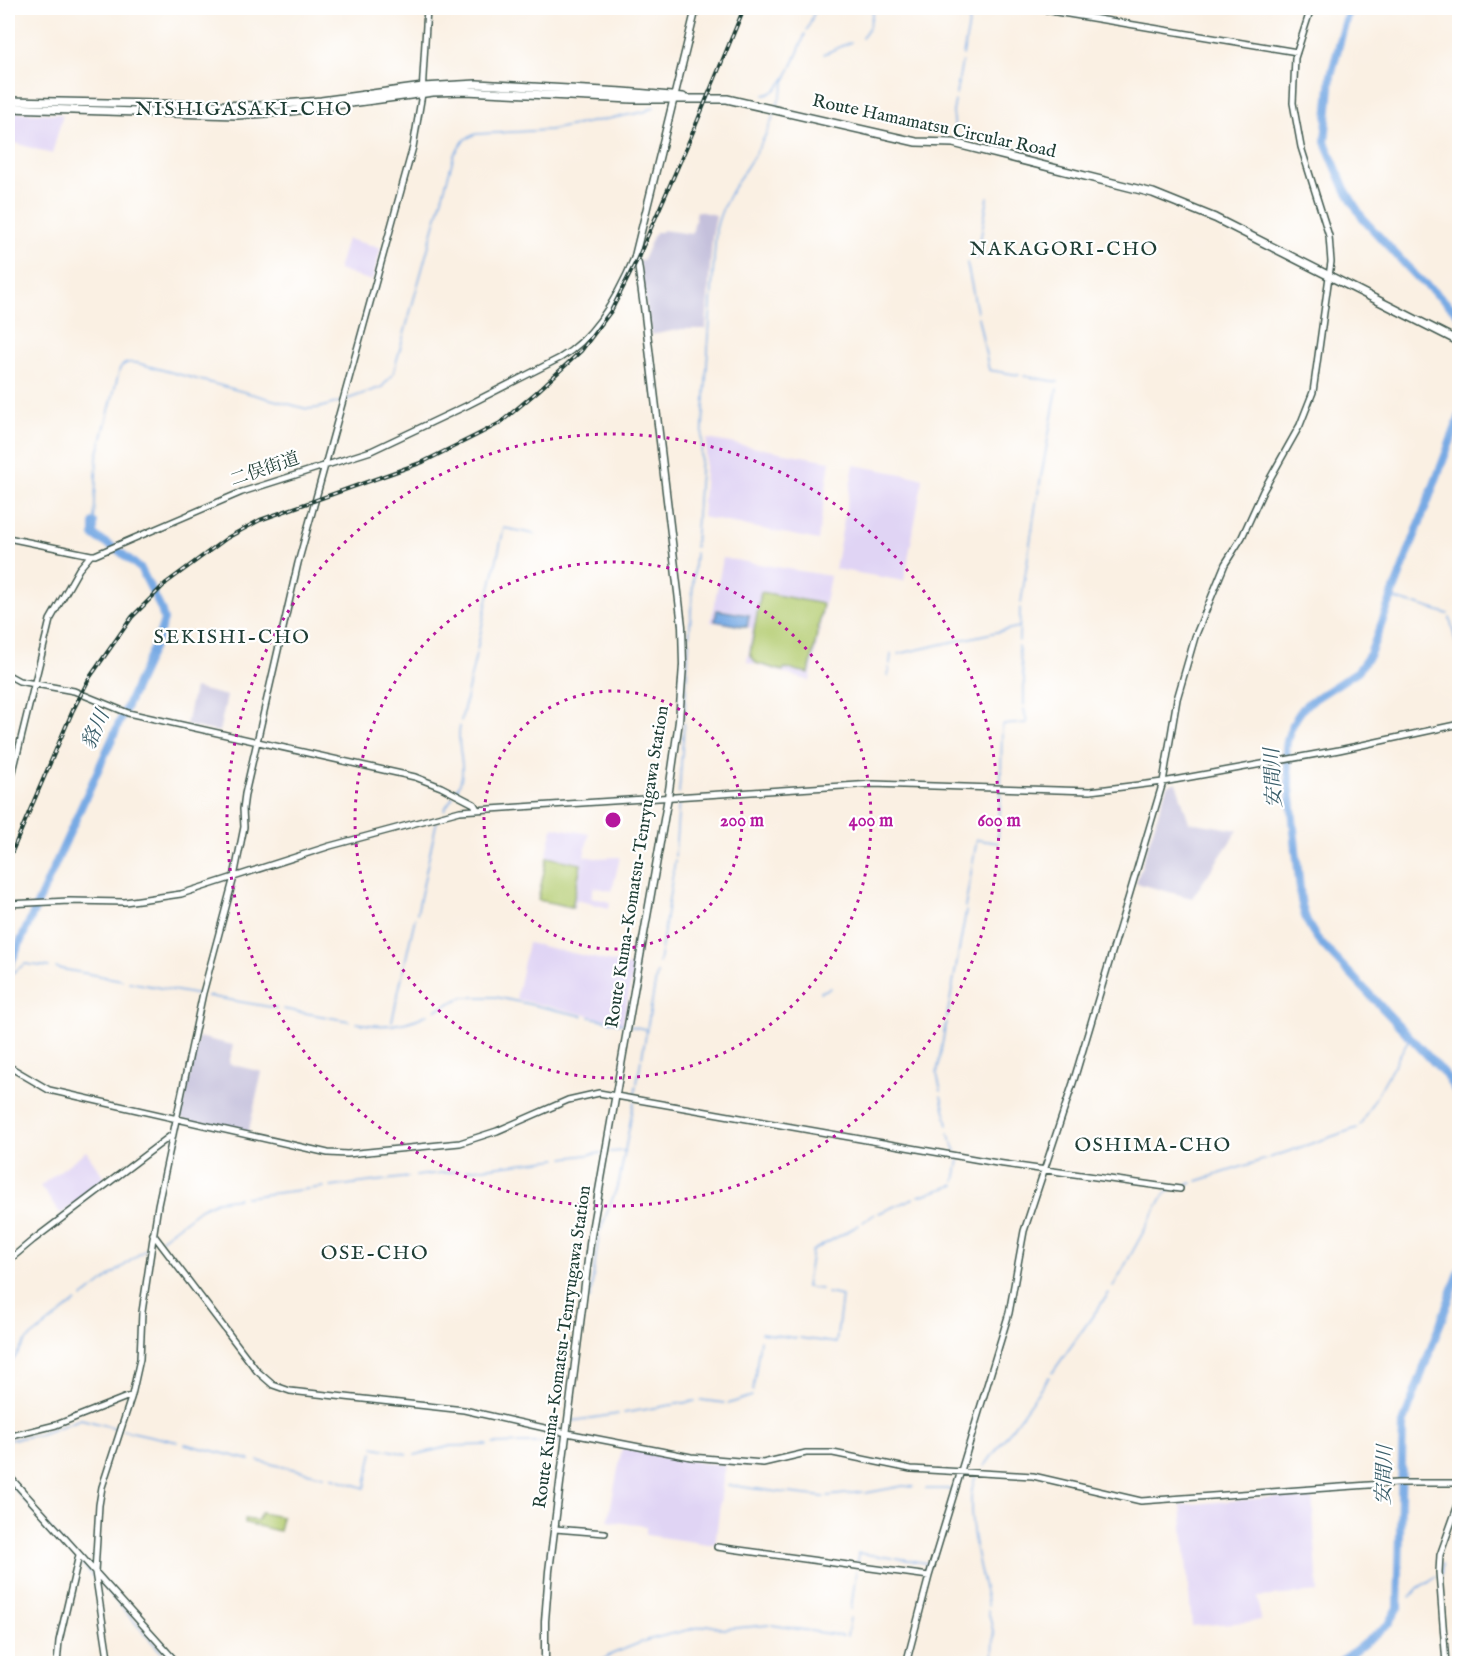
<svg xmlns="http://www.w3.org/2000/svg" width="1467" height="1671" font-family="'IM FELL English','Noto Serif JP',serif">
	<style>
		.built { fill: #e0d4f4 }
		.industrial { fill: #c4c0db }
		.green { fill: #b4cc71; stroke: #6a8452; stroke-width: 1.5 }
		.water { fill: #78aae4; stroke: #4c748c; stroke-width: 1.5 }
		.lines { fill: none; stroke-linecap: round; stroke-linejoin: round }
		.stream { stroke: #78aae4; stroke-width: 1.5 }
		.river { stroke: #78aae4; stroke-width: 8 }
		.tertiary-casing { stroke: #40584e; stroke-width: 8 }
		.secondary-casing { stroke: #40584e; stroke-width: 9 }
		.primary-casing { stroke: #40584e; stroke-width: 10 }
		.tertiary { stroke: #fff; stroke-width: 5 }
		.secondary { stroke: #fff; stroke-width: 6 }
		.primary { stroke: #fff; stroke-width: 7 }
		.rail-casing { stroke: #1f3d34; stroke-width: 4 }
		.rail { stroke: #fff; stroke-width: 1.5; stroke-dasharray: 4.5; stroke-linecap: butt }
		.ring { fill: none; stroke: #b5179e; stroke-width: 3; stroke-dasharray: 3 6 }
		.labels { text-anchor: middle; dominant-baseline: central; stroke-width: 4.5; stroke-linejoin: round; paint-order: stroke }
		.street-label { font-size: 18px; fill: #1f3d34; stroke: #fff }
		.neighbourhood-label { font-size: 20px; letter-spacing: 1.5px; fill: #1f3d34; stroke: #fff }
		.water-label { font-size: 20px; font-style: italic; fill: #3a5e69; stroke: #fff }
		.centre { fill: #b5179e; stroke: #fff; stroke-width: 3 }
		.ring-label { font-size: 18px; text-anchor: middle; font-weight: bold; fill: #b5179e; stroke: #fff; stroke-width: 4.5; stroke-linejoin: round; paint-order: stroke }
	</style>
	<rect width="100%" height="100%" fill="#fff"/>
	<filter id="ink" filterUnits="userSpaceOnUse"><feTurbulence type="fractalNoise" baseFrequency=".0167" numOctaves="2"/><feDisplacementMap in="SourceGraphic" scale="12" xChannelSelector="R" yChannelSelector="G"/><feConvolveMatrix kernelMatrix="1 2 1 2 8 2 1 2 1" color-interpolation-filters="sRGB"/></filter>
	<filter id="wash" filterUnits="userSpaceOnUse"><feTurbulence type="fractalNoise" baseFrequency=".008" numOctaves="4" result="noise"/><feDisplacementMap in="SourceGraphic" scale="24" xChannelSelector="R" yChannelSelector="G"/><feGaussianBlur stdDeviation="1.35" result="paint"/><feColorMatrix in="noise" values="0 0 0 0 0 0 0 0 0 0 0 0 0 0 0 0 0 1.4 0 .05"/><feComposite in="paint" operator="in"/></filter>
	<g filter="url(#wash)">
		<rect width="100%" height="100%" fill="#faf0e3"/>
		<path class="built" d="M14,112L63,114L52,154L8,141V134Z
			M347,239L381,248L372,281L338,270Z
			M707,439L830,461L818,540L702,517Z
			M854,465L923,478L904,581L835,569Z
			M723,558L830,576L810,681L747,662L752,628L711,622Z
			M553,827L589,834L584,856L595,858L620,857L612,891L594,887L591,897L610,902L609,908L576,900L574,909L537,900Z
			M528,943L634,967L623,1023L516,999Z
			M86,1151L106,1180L61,1214L40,1186Z
			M622,1448L703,1463L725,1464L715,1545L646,1535V1526L608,1521Z
			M1312,1494L1318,1592L1258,1597L1260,1621L1192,1626L1181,1505Z"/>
		<path class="industrial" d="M697,211L716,215L712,237L706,329H682L651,335L639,260H643L655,232H661L662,230L692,234Z
			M194,688L227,696L219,732L186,725Z
			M1176,782L1189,822L1238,830L1192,898L1136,883L1167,786Z
			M198,1037L233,1045L229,1064L262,1072L248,1134L182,1119L181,1117Z"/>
		<path class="green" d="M761,592L823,604L809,673L784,668L783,671L756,663L750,654Z
			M547,857L581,864L572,907L538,900Z
			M261,1513L282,1517L279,1531L245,1523V1519L257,1521Z"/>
		<path class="water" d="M717,610L749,615L747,627L715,621Z"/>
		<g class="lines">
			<path class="stream" d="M807,30L816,8
				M862,38L869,27L874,8
				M824,54L851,42
				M963,55L972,8
				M956,94L962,62
				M764,95C785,93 798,52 805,34
				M955,101L953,112L956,139
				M776,109L788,73
				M977,259L988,197
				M967,263L977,312
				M978,317L989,370L1019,375
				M1024,376L1058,382
				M345,400L382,387L393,374L454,155L465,139L476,134L549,130L644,112L654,107
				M1038,494L1057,389
				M94,523L97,457L120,368C125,362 130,362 137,363L307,409L318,408L340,402
				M695,547L716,229C726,185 762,156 774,113
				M490,589L504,528L534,534
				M1391,598L1413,604
				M1021,603L1037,497
				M1416,604L1448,614
				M1450,618L1460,660
				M1019,641L1020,608
				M1018,646L1024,679V705
				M477,650L489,592
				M898,654L1019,627
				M890,664L891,654
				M888,676L889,668
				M684,718L695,553
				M461,721L476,654
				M1001,783L1002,725L1027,723L1024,709
				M456,791C470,769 455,751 460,726
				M679,793L684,723
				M444,810L453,797
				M998,838L1001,792
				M979,840L999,843
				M675,856L679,800
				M965,907L977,839
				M417,913L437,820
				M659,963L675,860
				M56,968L122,980
				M8,976L25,964L49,967
				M129,982L199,995
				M821,992L831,988
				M207,996L276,1008
				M283,1009L349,1021
				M436,1010L463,997H496L583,1016
				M590,1017L623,1024
				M947,1017L966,911
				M392,1021L415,918
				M357,1023C382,1028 405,1026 428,1014
				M631,1026L645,1029
				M642,1057L657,973
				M637,1083L641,1060
				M941,1091L937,1074L946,1022
				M635,1096L636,1086
				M941,1096L948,1125
				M1360,1125L1410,1037
				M948,1133L956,1151
				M610,1152L624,1151
				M564,1158L601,1153
				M1269,1158L1357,1128
				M466,1170L557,1159
				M416,1176L459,1171
				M955,1181L959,1160
				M1197,1181L1266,1159
				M1182,1186L1192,1183
				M331,1187L409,1177
				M919,1196L955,1185
				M245,1197L324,1187
				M879,1213L914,1198
				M863,1222L875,1214
				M600,1231L619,1182L634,1102
				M161,1239L200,1209L217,1201L238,1198
				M1113,1287L1162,1198L1165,1193L1172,1190
				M821,1289L806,1287L812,1251L859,1225
				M82,1298L147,1248
				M590,1299L599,1234
				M761,1333L796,1338
				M800,1338L836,1343L842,1296L827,1293
				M9,1366L26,1341L76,1302
				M1052,1373L1109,1293
				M753,1391L760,1340
				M701,1400L724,1403
				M728,1404L752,1396
				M624,1413L695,1401
				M572,1421L618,1414
				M123,1430L178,1442
				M8,1440L38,1435L81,1419L119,1429
				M185,1444L250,1460
				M493,1444L562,1442
				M374,1447L407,1454
				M415,1455L451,1446L487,1445
				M258,1461L324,1476
				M984,1467L1049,1377
				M976,1476C962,1504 981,1574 988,1605
				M331,1477L365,1488L373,1452
				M8,1484L12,1486L76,1558
				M728,1485L786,1493
				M926,1489H951
				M789,1493L824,1497
				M866,1493L903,1486L913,1487
				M828,1496L863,1492
				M896,1558L927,1563L926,1568
				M80,1561L94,1578
				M857,1562L858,1553L893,1558
				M1441,1574L1442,1564
				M100,1583L172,1664
				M1410,1597L1418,1588L1437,1576
				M851,1609L856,1571
				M988,1610L994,1635L993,1664
				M772,1625L843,1636
				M847,1636L850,1618
				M1448,1658L1460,1650
				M596,1664L612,1654L647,1640L708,1625L724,1629L769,1625"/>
			<path class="river" d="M1349,8L1331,75L1325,142L1345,189L1363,219L1416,276L1460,315
				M1460,416L1370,654L1358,671L1307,704C1295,717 1288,731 1286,748L1301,900C1304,917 1309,928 1320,942L1444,1073L1460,1097
				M8,969L159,635L164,620L161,609L141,569L119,551L94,536V523
				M1338,1664L1389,1624L1398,1608L1403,1424L1460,1270"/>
		</g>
	</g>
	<g filter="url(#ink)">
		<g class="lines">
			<g class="tertiary-casing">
				<path id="tertiary" d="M1032,8L1297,52
					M8,538L91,555
					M8,675L19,681L74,691L128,713L415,777L441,787L474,804L477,809
					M8,792L50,620L79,569L91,555H95L242,492L371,451L466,406L560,358C595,338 620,292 635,256
					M8,904L69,901L125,902L181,894L330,846L460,811L873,784L1090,791L1163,782L1339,750L1460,724
					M8,1066L49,1090L328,1153L347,1154L460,1143L497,1131L568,1100L599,1093L997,1163L1180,1189
					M153,1234L257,1371L273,1385L290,1391L464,1410L567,1433L691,1457L763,1463L806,1453H833L911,1469L1033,1476L1141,1501L1397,1483H1460
					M8,1261L33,1240L173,1134
					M8,1437L56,1425L132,1395
					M8,1475L178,1664
					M555,1529L605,1533
					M717,1547L929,1576
					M57,1664L59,1641L79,1555
					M109,1664L95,1572L99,1505L102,1487L132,1395L140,1359L142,1312L158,1205L203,993L234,877L244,827L243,809L245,794L298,563L413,147L422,94L427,8
					M906,1664L929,1576L1009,1313L1024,1231L1073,1083L1163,782L1177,699L1195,637L1225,564L1242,537L1263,491L1300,425L1313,392L1331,262L1329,236L1301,147L1293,103L1295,58L1311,8
					M1446,1664L1439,1572L1440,1555L1460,1499"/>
			</g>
			<g class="secondary-casing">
				<path id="secondary" d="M545,1664V1621L549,1571L591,1236L668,797L679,721L683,665L682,626L644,307L638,264L635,256L696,8"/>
			</g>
			<g class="primary-casing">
				<path id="primary" d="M8,101L259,106L321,101L423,87L477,84L623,92L683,97
					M8,108L237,115L283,112L433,92L466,91L632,99H727L916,142L953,143L1153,193L1215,218L1460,342"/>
			</g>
			<use href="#tertiary" class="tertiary"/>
			<use href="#secondary" class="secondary"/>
			<use href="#primary" class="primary"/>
			<g class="rail-casing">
				<path id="rail" d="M8,861L73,710L90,677L132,617L166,583L227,538L260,520L423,462L481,433L500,423L539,390L581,351L611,311L637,260L690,139L744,8"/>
			</g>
			<use href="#rail" class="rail"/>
		</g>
	</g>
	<g class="ring">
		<circle cx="613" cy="820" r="129"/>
		<circle cx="613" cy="820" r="258"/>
		<circle cx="613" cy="820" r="386"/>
	</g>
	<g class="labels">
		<g class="street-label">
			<text transform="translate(934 127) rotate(12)">Route Hamamatsu Circular Road</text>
			<text transform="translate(265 470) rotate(-19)">二俣街道</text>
			<text transform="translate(638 867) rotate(-81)">Route Kuma-Komatsu-Tenryugawa Station</text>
			<text transform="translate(563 1347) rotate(-82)">Route Kuma-Komatsu-Tenryugawa Station</text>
		</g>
		<g class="neighbourhood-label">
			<text x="244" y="109">NISHIGASAKI-CHO</text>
			<text x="1064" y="249">NAKAGORI-CHO</text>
			<text x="232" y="637">SEKISHI-CHO</text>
			<text x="1153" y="1145">OSHIMA-CHO</text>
			<text x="375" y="1253">OSE-CHO</text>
		</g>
		<g class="water-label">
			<text transform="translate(96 730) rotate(-66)">貉川</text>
			<text transform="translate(1274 778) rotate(-93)">安間川</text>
			<text transform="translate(1385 1475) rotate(-88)">安間川</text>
		</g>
	</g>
	<circle cx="613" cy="820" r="9" class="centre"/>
	<g class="ring-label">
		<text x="742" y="826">200 m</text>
		<text x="871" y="826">400 m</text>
		<text x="999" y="826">600 m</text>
	</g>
	<rect width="1467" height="1671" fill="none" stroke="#fff" stroke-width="30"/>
</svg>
